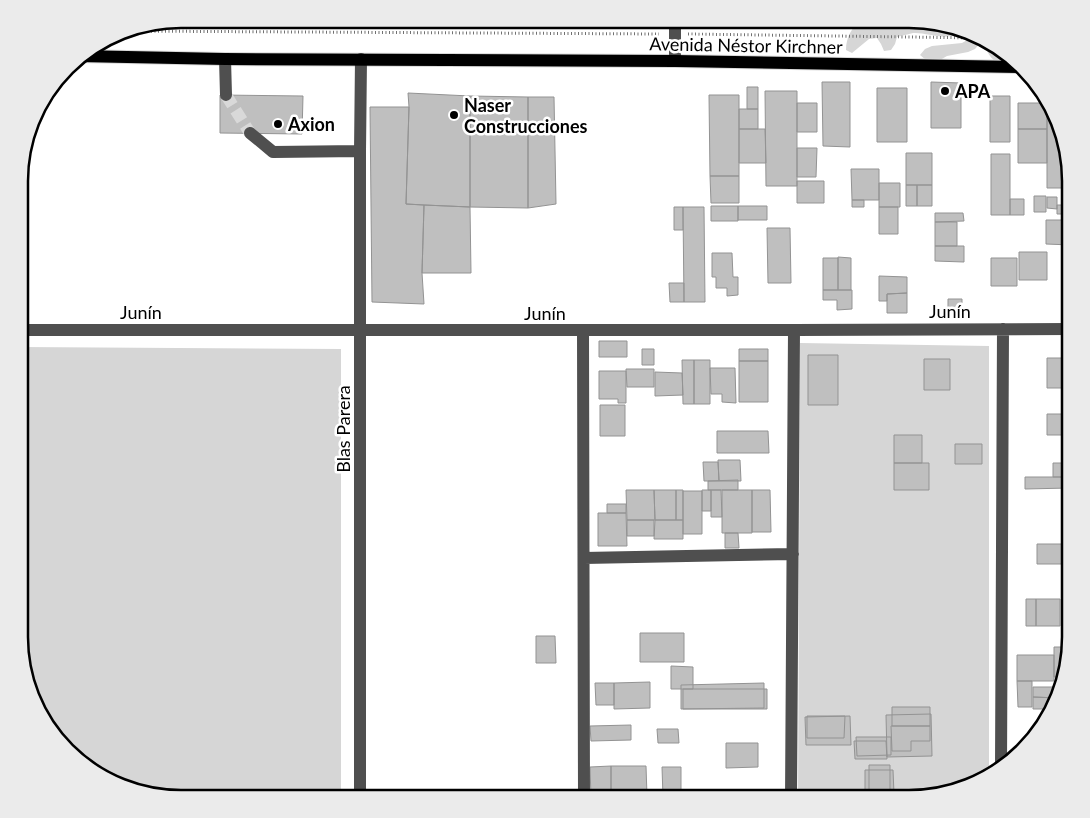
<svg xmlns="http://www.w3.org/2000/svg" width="1090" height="818" font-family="Lato,sans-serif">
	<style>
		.green { fill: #d6d6d6 }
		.building { fill: #bfbfbf; stroke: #939393 }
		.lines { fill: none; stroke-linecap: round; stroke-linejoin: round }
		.minor-tunnel { stroke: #d9d9d9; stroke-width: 12; stroke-dasharray: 12 6; stroke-linecap: butt }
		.major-casing { stroke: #dbdbdb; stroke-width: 14 }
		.path { stroke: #717171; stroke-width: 3; stroke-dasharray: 1 2.5; stroke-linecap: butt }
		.minor { stroke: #4f4f4f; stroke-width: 12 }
		.major { stroke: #000; stroke-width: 12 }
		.poi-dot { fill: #000; stroke: #fff; stroke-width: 2 }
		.labels { text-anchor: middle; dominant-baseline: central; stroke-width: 5; stroke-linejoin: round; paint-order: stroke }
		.street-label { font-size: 18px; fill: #000; stroke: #fff }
		.poi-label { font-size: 18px; font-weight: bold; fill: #000; stroke: #fff; text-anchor: start }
		.rim { fill: none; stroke: #000; stroke-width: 2.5 }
	</style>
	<rect width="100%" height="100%" fill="#fff"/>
	<path class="green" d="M861,19H920L961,29C951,44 929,32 913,33C908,34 902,36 897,37L895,44L891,50L884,51L881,44L877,38L869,39L852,53L846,50C846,37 852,28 861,19Z
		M974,33L983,38L980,43L975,49L968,52L947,56L940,60H926L920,55L925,49L932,46L962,43L969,39Z
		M986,40L1016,59C999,69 989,60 984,43Z
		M800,343L989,346V777L981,783L910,799H798Z
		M20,347L341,349V799H170L119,787L74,759L36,710L19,649Z"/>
	<path class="building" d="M822,82H850V147L823,146Z
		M931,82L961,83V128H931Z
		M747,87H758V109H747Z
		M877,88H907V142H877Z
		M765,91H797V186H766Z
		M408,93L470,96V207L424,205L406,204L409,107Z
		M220,95L303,96L302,134L220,133Z
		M709,95H739V176H710Z
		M470,96L528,97V208L470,207Z
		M990,96H1010V142H990Z
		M528,97H554L556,204L528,208Z
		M1047,99L1055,109L1066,155V188H1047Z
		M797,103H817V132H797Z
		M1018,103H1047V129H1018Z
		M370,107H409L406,204L424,205L422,273L424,304L372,302Z
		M739,109H758V129H739Z
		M739,129H765L766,163H739Z
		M1018,129H1047V163H1018Z
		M797,148H817L816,177H797Z
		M906,153H932V185H906Z
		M991,154H1010V215H991Z
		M851,169H879V200H852Z
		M710,176H739V203H711Z
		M797,181H824V203H797Z
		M879,183H900V207H879Z
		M906,185H917V206H906Z
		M917,185H932V206H917Z
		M1034,196H1046V212H1034Z
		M1047,197H1057V209L1047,208Z
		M1010,199H1024V215H1010Z
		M852,200H864V207H852Z
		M424,205L470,207L471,273H422Z
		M1057,205H1071V214H1057Z
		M711,206H738V221H711Z
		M738,206H767V220H738Z
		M674,207H683V230H674Z
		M683,207H704L705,302H684Z
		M879,207H898V234H879Z
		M935,213H963L964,221L935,222Z
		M1046,220H1071V245L1046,244Z
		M935,222H957V246H935Z
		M767,228H790L791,283H768Z
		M935,246H964V262L935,261Z
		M1019,252H1047V280H1019Z
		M712,253H732L733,277H738V295L727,296V288H716V277H712Z
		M838,257L851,258V290H838Z
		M823,258H838V290H823Z
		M991,258H1017V286H991Z
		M879,276L907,277V293L887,294V301H879Z
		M669,283H684V302H670Z
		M823,290H852V309L837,310V300H823Z
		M907,293V313H887V294Z
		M948,299H962V317H948Z
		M599,341H627V357H599Z
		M642,349H654V365H642Z
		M739,349H768V361H739Z
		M1067,351H1071V395H1067Z
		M808,355H838V405H808Z
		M1047,358H1067V388H1047Z
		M924,359H950V390H924Z
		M682,360H694V404H683Z
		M694,360H710V404H694Z
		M739,361H768V402H739Z
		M710,368H735L736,403L722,402V394H711Z
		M626,369H654V387H627Z
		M599,371H626V403H618V399H599Z
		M655,372L682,373L683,395L655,396Z
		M600,405H625V436H600Z
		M1047,414H1071V435H1047Z
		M717,431H768L769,453H717Z
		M894,435H922V463H894Z
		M955,444H982V464H955Z
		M718,460H740L741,481H719Z
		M703,462H718L719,481H704Z
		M894,463H929V490H894Z
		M1053,463H1069L1068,477H1053Z
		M1025,477H1068L1069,488L1025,489Z
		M738,480V490H708V481Z
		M626,490H654L655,520H627Z
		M654,490H676V520H655Z
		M676,490H683V520H676Z
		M702,490H711V511H702Z
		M711,490H721L722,517H711Z
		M722,490H752V533H722Z
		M752,490H770L771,532H752Z
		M683,491H702V534H683Z
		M607,504H626V513H607Z
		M598,513H626L627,546H598Z
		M627,520H654V536H627Z
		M655,520H683V539H654Z
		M725,533H738L739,548H725Z
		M1037,544H1069V564H1037Z
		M1026,599H1036V626H1026Z
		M1036,599H1060V626H1036Z
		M640,633H684V662H640Z
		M536,636H555L556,663H536Z
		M1054,647H1071L1064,677H1054Z
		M1017,655H1054V681H1017Z
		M671,666L693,667V689H671Z
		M1017,681H1032V707H1018Z
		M650,682V708L614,709V683Z
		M595,683H614V705H596Z
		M764,683V708L681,709V685Z
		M1033,687H1060L1059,698L1033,697Z
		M683,689H767V709H683Z
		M1033,697L1059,698L1053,709H1033Z
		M892,707H930V726H892Z
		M931,714L932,756L887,757L886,715Z
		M807,716H845L844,738H807Z
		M850,716L851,745H806L805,717Z
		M631,725V740L591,741L590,726Z
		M891,726H930V741H911V751H892Z
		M657,729H678L679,743H658Z
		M856,737H891V755L857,756Z
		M854,741H886L887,759H855Z
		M726,743H758V767L726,768Z
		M869,765H890V790H869Z
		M611,766V798H591L590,767Z
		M611,766H646L647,796L611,797Z
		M662,767H681V797H663Z
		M865,770H893L894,794L865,795Z
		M894,794V799H864L863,795Z"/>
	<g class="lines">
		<path class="minor-tunnel" d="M226,95L250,133"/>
		<g class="major-casing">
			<path id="major" d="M78,56L225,59L675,61L1023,67"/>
		</g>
		<path class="path" d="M123,31L659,34
			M688,34L982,38"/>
		<path class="minor" d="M675,19V61
			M225,59L226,95
			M250,133L273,152L360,151
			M20,330H794L1071,329
			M583,330L584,799
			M584,558L793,554
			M1001,767L1003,329
			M360,799V151L361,59
			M791,799L794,330"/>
		<use href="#major" class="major"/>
	</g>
	<g class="poi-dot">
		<circle cx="945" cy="91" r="5"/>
		<circle cx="454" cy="115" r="5"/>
		<circle cx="278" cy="124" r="5"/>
	</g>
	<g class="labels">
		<g class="street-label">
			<text transform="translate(746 45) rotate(1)">Avenida Néstor Kirchner</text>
			<text x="950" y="311">Junín</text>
			<text x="141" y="312">Junín</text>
			<text x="545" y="313">Junín</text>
			<text transform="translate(343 429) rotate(-90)">Blas Parera</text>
		</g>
		<g class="poi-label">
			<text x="955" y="91">APA</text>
			<text x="464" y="105">Naser<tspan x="464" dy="21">Construcciones</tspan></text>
			<text x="288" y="124">Axion</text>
		</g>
	</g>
	<path d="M0 0H1090V818H0ZM181 28H909A153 153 0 0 1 1062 181V637A153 153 0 0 1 909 790H181A153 153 0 0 1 28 637V181A153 153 0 0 1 181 28Z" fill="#ebebeb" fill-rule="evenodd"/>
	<path class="rim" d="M181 28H909A153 153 0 0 1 1062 181V637A153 153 0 0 1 909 790H181A153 153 0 0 1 28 637V181A153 153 0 0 1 181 28Z"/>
</svg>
